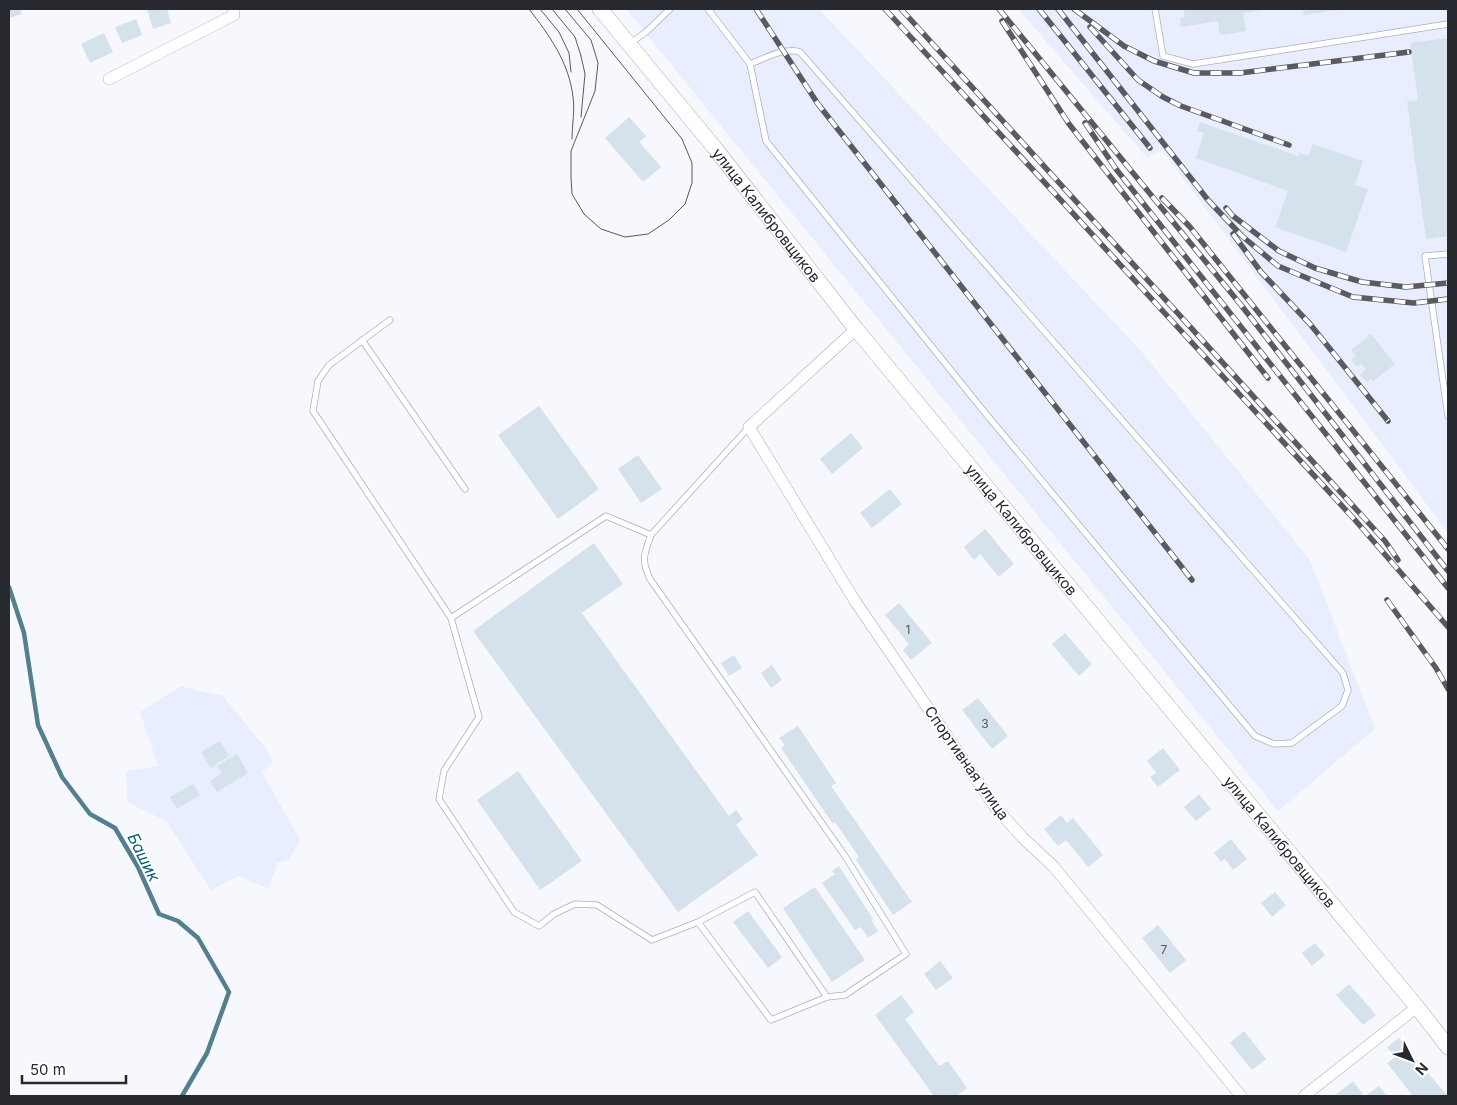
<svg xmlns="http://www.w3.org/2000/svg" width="1457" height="1105" font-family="Inter,sans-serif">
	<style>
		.built { fill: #e9eeff }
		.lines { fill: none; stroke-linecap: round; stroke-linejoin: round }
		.stream { stroke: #54808e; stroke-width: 4.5 }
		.building { fill: #d5e1eb }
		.service-casing { stroke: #aaafbb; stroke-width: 7 }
		.minor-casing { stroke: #aaafbb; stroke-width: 12 }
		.tertiary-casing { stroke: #aaafbb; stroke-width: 16 }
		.service { stroke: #fff; stroke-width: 5.5 }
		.minor { stroke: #fff; stroke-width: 11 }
		.tertiary { stroke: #fff; stroke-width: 15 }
		.tram { stroke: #595b60; stroke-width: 1 }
		.rail-casing { stroke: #595b60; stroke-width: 5.5 }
		.rail { stroke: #fff; stroke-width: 4; stroke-dasharray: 11; stroke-linecap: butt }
		.labels { text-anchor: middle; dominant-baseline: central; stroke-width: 4; stroke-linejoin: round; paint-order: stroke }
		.number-label { font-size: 12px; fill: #52575d }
		.street-label { font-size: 15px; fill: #27292e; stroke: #fff }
		.water-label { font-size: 16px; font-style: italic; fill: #0a6174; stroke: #fff }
	</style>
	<rect width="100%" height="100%" fill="#f7f8fe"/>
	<path class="built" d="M626,9H819L1141,351L1310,560L1375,729L1278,811Z
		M1018,9H1448V533L1162,150L1147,158Z
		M181,686L223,696L268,751L273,763L262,772L300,840L289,860L277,863L269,889L238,876L211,890L166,821L127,802L126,771L158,766L140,712Z"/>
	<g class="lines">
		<path class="stream" d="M9,587L24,633L38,725L62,777L90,814L115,828L138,867L159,914L178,921L198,938L229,992L207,1053L182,1096"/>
	</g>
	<path class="building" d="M9,9H20L22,14L9,18Z
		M147,9H167L171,23L153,29Z
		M1183,9H1263V10L1243,13L1246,31L1220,35L1218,21L1181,27L1180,18L1185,17Z
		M1303,9H1336V10L1304,15Z
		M136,19L142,35L122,43L115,27Z
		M104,33L113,52L90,63L81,44Z
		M1448,38V236L1426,239L1407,102L1418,100L1410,43Z
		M629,117L646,136L639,142L661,167L643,182L605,138Z
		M1200,122L1298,156L1299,153L1308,156L1313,144L1363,161L1355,185L1368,189L1346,252L1275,227L1288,191L1196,158L1204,133L1197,131Z
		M1371,334L1395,364L1373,381L1371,379L1367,382L1360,375L1366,369L1361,364L1357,367L1351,360L1356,356L1351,350Z
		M539,406L599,489L558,519L498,435Z
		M851,433L863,448L832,474L820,459Z
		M638,455L662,489L641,503L618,469Z
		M890,489L902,504L872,528L860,513Z
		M985,529L1014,564L999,577L980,554L974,560L964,547Z
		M594,543L623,584L582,613L729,816L736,810L743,819L736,825L758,855L678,912L473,631Z
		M899,603L932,643L911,660L903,650L909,644L885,615Z
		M1065,633L1092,664L1079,676L1052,644Z
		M734,655L742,668L729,676L721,663Z
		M772,665L782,680L771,688L761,673Z
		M978,698L1008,736L992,749L962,710Z
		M798,726L836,783L831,786L912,902L893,915L856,860L859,857L835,822L833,824L781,748L785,745L779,738Z
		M220,741L229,756L211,768L201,752Z
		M1163,748L1180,770L1158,787L1150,777L1156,773L1147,761Z
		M237,754L248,773L217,792L210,781L222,773L217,766Z
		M518,771L582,861L540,890L477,800Z
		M193,784L200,795L177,809L170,797Z
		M1199,794L1211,809L1196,821L1184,807Z
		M1061,815L1067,823L1073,818L1103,855L1088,867L1066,840L1058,846L1044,829Z
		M1231,839L1247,859L1233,870L1225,859L1221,862L1214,853Z
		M839,866L873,919L871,920L878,931L868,938L861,927L855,930L822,883L835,874L832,871Z
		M815,887L865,960L832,982L783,908Z
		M1275,892L1286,905L1272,917L1261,903Z
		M748,911L782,957L768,968L733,922Z
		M1158,925L1186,960L1170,973L1142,938Z
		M1315,943L1325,955L1312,966L1302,953Z
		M940,961L953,978L936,990L924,974Z
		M1349,984L1376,1015L1363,1025L1336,995Z
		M901,995L914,1012L905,1019L939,1066L948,1061L967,1088L956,1096H934L875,1015Z
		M1244,1031L1266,1059L1252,1070L1230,1043Z
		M1399,1038L1408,1047L1406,1048L1448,1096H1413L1387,1063L1403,1052L1395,1057L1387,1047Z
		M1353,1081L1363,1094L1359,1096H1334Z
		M1379,1086L1387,1096H1365Z"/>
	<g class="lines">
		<g class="service-casing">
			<path id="service" d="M708,9L750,64L766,141L986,414L1255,736L1274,744L1292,743L1342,706L1348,690L1343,673L800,52C784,47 764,59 750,64
				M1155,9L1163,56L1193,64L1448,24
				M629,44L646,32L670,9
				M1448,254L1425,256L1448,416
				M390,320L329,365L318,381L313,411L451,618L606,516L651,535
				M362,340L465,489
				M451,618L479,717L444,771L439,799L514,912L539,926L554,914L575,904L597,905L652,940L698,922L755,892L827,997L845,995L906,954L845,856L650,579C641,560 644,554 651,535L749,427
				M698,922L771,1020L827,997"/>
		</g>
		<g class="minor-casing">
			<path id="minor" d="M109,79L234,15L233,9
				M856,329L749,427L855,601L996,808L1022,837L1054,867L1241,1096
				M1304,1096L1417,1007"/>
		</g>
		<g class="tertiary-casing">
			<g id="tertiary">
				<path id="s1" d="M600,9L714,147L856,329L1417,1007L1448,1047"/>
			</g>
		</g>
		<use href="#service" class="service"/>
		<use href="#minor" class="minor"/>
		<use href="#tertiary" class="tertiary"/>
		<path class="tram" d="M529,9C549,35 569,62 573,97C575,110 572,125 572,139
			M540,9L559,32L569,53L571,72
			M552,9L575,37L581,56L585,74L581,117
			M565,9L591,40L598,63L595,91L571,151V178L572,194L584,214L601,229L625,237L648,234L669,220L685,204L692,183V163L682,139L577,9"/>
		<g class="rail-casing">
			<path id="rail" d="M756,9L818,104L1192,580
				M885,9L1355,520L1448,627
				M901,9L1385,541L1398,560
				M999,9L1241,305L1448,571
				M1039,9L1150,148
				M1058,9L1208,200L1242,236L1278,266L1353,297L1414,303L1448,299
				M1074,9L1124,46L1154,61L1194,73H1240L1409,52
				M1002,21L1069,124L1268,378
				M1090,27L1138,80L1163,97L1181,106L1289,145
				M1085,123L1116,169L1448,588
				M1162,198L1190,227L1448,549
				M1226,208L1233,216L1279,251L1315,268L1362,282L1406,287L1448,283
				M1233,234L1261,272L1310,324L1388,421
				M1387,600L1436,668L1448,689"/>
		</g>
		<use href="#rail" class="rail"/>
	</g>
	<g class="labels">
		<g class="number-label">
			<text x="908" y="629">1</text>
			<text x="985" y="723">3</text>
			<text x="1164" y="949">7</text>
		</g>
		<g class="street-label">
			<text stroke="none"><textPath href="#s1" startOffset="265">улица Калибровщиков</textPath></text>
			<text stroke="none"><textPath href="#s1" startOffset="670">улица Калибровщиков</textPath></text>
			<text transform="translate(967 763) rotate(55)">Спортивная улица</text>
			<text stroke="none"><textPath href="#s1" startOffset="1075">улица Калибровщиков</textPath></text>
		</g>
		<g class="water-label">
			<text transform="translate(144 857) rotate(63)">Башик</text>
		</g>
	</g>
	<rect width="1457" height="1105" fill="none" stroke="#27292e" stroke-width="20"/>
	<g transform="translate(1412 1060) rotate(132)" stroke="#ffffff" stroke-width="4" paint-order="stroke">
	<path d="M0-4L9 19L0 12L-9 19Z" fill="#27292e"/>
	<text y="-8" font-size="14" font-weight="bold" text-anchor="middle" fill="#27292e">N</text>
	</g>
	<path d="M22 1075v8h104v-8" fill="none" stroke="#27292e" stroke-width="2.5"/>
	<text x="30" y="1075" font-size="15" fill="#27292e" stroke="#ffffff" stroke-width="4" paint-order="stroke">50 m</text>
</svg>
